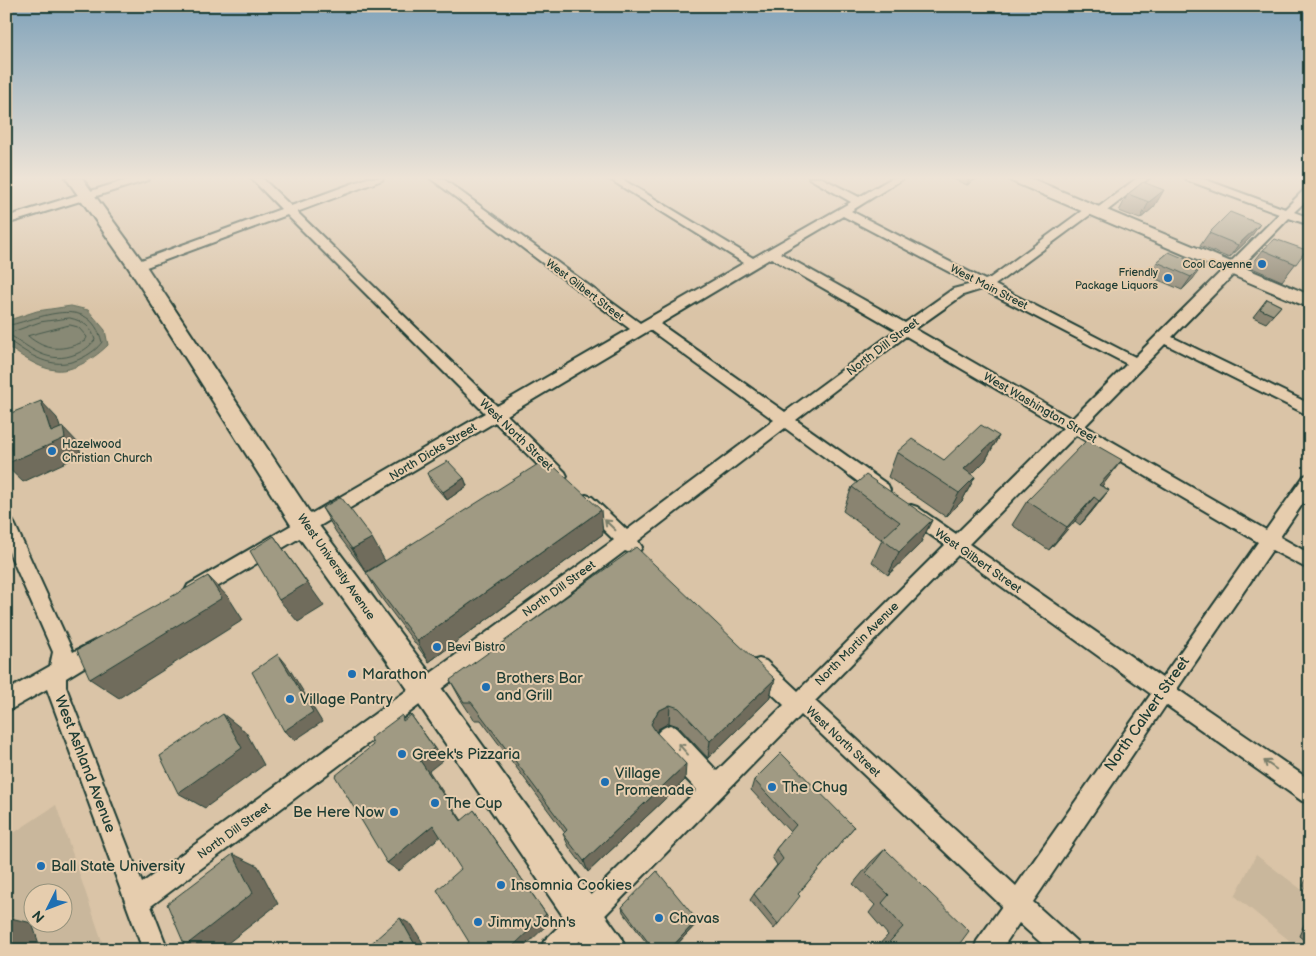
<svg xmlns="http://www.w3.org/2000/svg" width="1316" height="956" font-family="'Balsamiq Sans',sans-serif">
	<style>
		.built { fill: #c9b79c; fill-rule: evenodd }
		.water { fill: #888974; stroke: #5e6b5a }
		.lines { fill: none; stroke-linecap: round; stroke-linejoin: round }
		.shore { stroke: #495b4e; stroke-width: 1 }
		.street-casing { stroke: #1f3d34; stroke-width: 4 }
		.secondary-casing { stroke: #1f3d34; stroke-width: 4 }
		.street { fill: #e6cdae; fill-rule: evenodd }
		.secondary { fill: #e6cdae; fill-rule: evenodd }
		.wall { fill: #8a8471; stroke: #1f3d34 }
		.shaded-wall { fill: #706c5c; stroke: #1f3d34 }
		.building { fill: #a09a83; stroke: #1f3d34 }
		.oneway { stroke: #797e6b }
		.poi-dot { fill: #1f6fb2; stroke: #e6cdae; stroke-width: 2 }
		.labels { text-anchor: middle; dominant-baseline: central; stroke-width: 4; stroke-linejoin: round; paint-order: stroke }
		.far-poi-label { font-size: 11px; fill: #1f3d34; stroke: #e6cdae; text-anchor: end }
		.far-street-label { font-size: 11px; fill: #1f3d34; stroke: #e6cdae }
		.street-label { font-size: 12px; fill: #1f3d34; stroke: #e6cdae }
		.poi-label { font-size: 12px; fill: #1f3d34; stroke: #e6cdae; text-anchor: start }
		.near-poi-label { font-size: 15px; fill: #1f3d34; stroke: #e6cdae; text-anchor: start }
		.near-street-label { font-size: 15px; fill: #1f3d34; stroke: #e6cdae }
	</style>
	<rect width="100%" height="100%" fill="#dac4a7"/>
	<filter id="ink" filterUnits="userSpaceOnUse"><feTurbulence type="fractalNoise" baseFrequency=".02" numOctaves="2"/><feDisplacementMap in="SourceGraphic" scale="10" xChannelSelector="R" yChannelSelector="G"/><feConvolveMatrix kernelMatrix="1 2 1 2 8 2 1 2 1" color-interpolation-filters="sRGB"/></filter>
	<g filter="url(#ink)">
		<path class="built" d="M56,805L105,950H6V838ZM32,894H62V924H32Z
			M1256,855L1310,896V950H1301L1235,896Z"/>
		<path class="water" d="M71,306L88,310L105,330L108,345C96,357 74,372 56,370C38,369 21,355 6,346V321L37,311Z"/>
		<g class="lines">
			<path class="shore" d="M70,318C83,321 92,327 95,340C89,347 85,350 76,354C49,365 32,349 10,335L12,332L40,322Z
				M70,325L78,327L87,337L85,341C63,351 47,352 28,336Z
				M6,326C40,319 89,292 102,342C97,349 91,353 84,357C56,372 34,358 11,342H6"/>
			<g class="street-casing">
				<path id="street" d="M133,178H149L148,180L6,224V217Z
					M251,178H262L291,206L368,178H383L382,180L297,212L497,406L630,329L430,178H442L640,323L744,263L608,178H620L753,258L851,202L809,178H822L859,197L892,178H904L851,211L985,280L990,278L1087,207L1091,206L1096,209L1137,178H1149L1103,214L1099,215L1094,212L995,285L1135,357L1279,214L1187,180L1186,178H1201L1285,209L1306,188L1310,187V197L1294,212L1310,218V225L1289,218L1172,337L1310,404V416L1165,344L1085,426L1266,530L1304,476L1310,474V493L1280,537L1310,554V570L1272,550L1177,689L1310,780V804L1302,801L1166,705L1033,902L1076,941L1079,950H1049L1019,923L1001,950H974L977,941L1002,906L801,715L571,950H541L544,941L697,790L657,748L653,741C657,732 661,728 670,725L677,728L717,771L784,705L752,675L749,668L752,661L759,659L766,661L798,691L945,545L905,517L903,512L905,507L911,505L917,507L956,534L1063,428L906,336L796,420L888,485L890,490L888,495L882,496L876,495L785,428L638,541L642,547L639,552L633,554L625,551L151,906L168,950H143L47,689L6,712V691L50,666L53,652L6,545V518L12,520L15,525L73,652L100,638L107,641L110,647L107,653L66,678V687L142,883L614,540L580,507L578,502L580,497L586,495L592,497L627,530L774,420L650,330L507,415L565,472L567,476L565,480L559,482L553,480L495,422L200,597L194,599L188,597L185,591L188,585L485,413L287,215L141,269H133L131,266L133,263L281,209ZM843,216L972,284L953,289L905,323L780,253ZM771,258L896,330L785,412L660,324ZM982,289L1127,364L1072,419L915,329L963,295ZM1076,435L1258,542L1162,678L969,544ZM958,555L1151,694L1016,886L815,701Z"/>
			</g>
			<g class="secondary-casing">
				<path id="secondary" d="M66,178H82L146,266L314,519L442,689L621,937L626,950H586L422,709L296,533L128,267Z
					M1009,178H1030L1310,295V308L1011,181Z"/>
			</g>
			<use href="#street" class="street"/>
			<use href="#secondary" class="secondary"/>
		</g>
		<path class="wall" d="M951,178H978L967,185Z
			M1143,182L1154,207L1140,219L1119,211L1128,194Z
			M1209,233L1251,237L1229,258L1200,246Z
			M1263,250H1306L1282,281L1250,267Z
			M1169,252L1193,279L1182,290L1149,276L1157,262Z
			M1267,299L1281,306L1266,323L1253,317Z
			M999,436L985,461L972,474L975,477L962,501L946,517L888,477L897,452L944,460Z
			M427,473L464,478L467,486L447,500L431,482Z
			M1102,486L1109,490L1089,515L1080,525L1075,521L1049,550L1012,525L1027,501Z
			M852,487L932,520L920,544L888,575L872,562L882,540L843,511Z
			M322,508L385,561L603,534L429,662L379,595L366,572L336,532Z
			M775,679L769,699L708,758L678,726L669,723L658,729L656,733L685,780L588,872L569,847L563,834L565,833L481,720H474L461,700L450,680Z
			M754,780L854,827L798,894L778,924L774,929L750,900L754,894L777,865L772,857L776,849L790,832L751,790Z
			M885,849L955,950H874L888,935L869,913L875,905L853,884L871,862Z
			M1310,871V891L1303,886Z
			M622,907L696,924L672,950H652L623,912Z
			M1310,911V945L1299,936Z"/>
		<path class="shaded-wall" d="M969,178H978L967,185Z
			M1164,190L1154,207L1140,219L1149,202Z
			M1260,224L1251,237L1229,258L1238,245Z
			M1202,266L1193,279L1182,290L1191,277Z
			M41,401L57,418L64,439L63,427L79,444L81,455L23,482L6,466V464L51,432Z
			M6,431L14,451L7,445L6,448Z
			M999,436L985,461L955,491L964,469Z
			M1122,460L1103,485L1081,509L1099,485Z
			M975,477L962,501L946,517L959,493Z
			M464,478L467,486L447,500L443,492Z
			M1109,490L1089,515L1080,525L1099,501Z
			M1094,497L1075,521L1049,550L1067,527Z
			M601,510L603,534L429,662L417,641Z
			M932,520L920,544L888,575L899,552Z
			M274,536L324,606L298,622L279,600Z
			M372,538L385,561L366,572L352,549Z
			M208,576L229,598L243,620L119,698L90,679Z
			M278,654L287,665L322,722L295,740L284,731Z
			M775,679L769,699L708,758L710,741Z
			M670,705L669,723L658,729L651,742V724L658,711Z
			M223,714L246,732L264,765L205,808L178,793Z
			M411,715L443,760L429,771L469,831L461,821L419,759Z
			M686,764L685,780L588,872L584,861Z
			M474,810L551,921L521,950H509Z
			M433,825L442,835L399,871L387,863Z
			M233,854L258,866L278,904L219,950H199L185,946Z
			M6,917L32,923L41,950H14L6,922Z
			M400,918L412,925L427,950H418Z
			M697,920L696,924L672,950H669Z"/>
		<path class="building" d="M1143,182L1164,190L1149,202L1128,194Z
			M1230,212L1260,224L1238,245L1209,233Z
			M1275,239L1306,250L1296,264L1263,250Z
			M1169,252L1202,266L1191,277L1157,262Z
			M1267,299L1281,306L1273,315L1260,309Z
			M41,401L51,432L63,427L65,438L6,464V452L11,450L6,433V415Z
			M981,425L999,436L964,469L975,477L959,493L897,452L912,439L944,460Z
			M1087,440L1122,460L1099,485L1109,490L1099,501L1094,497L1067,527L1027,501Z
			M546,459L601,510L417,641L366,573Z
			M448,461L464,478L443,492L427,473Z
			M866,475L932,520L899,552L882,539L900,522L852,487Z
			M341,497L372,538L352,549L322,508Z
			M274,536L307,583L279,600L250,551Z
			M636,547L775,679L710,741L679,708L670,705L658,711L651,724L656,732L686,764L584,861L563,834L567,830L471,702H464L450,680Z
			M208,576L222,598L90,679L77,650Z
			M278,654L313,712L284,731L252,672Z
			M223,714L242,748L178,793L160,756Z
			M402,715L403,721L411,715L434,748L419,759L461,821L474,810L546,914L509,950H461L469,942L437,890L461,869L433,825L387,863L335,776L373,745L371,738Z
			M781,753L854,827L798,894L800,896L778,924L754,894L783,859L776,849L796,825L754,780Z
			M885,849L969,931L955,950H882L903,927L882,903L889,895L866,873Z
			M233,854L253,893L185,946L167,904Z
			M657,871L697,920L669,950H654L622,907Z
			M400,918L418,950H369L367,947Z
			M6,922L14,950H6Z"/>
		<defs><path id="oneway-shaft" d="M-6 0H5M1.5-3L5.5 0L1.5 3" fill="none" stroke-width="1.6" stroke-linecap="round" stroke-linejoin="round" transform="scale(1.25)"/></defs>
		<g class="oneway">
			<use href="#oneway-shaft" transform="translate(610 525) rotate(-136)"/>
			<use href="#oneway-shaft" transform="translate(683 749) rotate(-132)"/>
			<use href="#oneway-shaft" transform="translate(1270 765) rotate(-145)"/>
		</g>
	</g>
	<linearGradient id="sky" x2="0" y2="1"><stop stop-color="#81a3ba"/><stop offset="0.57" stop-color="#eee4d7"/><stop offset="1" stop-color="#eee4d7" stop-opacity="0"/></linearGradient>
	<rect width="1316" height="312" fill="url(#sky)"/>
	<g class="poi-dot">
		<circle cx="1262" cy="264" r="5"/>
		<circle cx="1168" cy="278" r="5"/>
		<circle cx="52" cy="451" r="5"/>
		<circle cx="437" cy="647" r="5"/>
		<circle cx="352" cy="674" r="5"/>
		<circle cx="486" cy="687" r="5"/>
		<circle cx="290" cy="699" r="5"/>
		<circle cx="402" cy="754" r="5"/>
		<circle cx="605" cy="782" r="5"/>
		<circle cx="772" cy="787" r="5"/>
		<circle cx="435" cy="803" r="5"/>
		<circle cx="394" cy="812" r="5"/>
		<circle cx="41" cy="866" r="5"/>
		<circle cx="501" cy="885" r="5"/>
		<circle cx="659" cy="918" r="5"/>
		<circle cx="478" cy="922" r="5"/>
	</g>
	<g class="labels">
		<g class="far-poi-label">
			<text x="1252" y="264">Cool Cayenne</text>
			<text x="1158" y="272">Friendly<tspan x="1158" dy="13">Package Liquors</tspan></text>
		</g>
		<g class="far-street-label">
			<text transform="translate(989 287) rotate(27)">West Main Street</text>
			<text transform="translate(585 290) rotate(37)">West Gilbert Street</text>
		</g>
		<g class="street-label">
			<text transform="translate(883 347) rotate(-37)">North Dill Street</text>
			<text transform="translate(1040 408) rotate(30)">West Washington Street</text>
			<text transform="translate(516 435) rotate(44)">West North Street</text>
			<text transform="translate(433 452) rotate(-31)">North Dicks Street</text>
			<text transform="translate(978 561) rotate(35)">West Gilbert Street</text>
			<text transform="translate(336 567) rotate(55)">West University Avenue</text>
			<text transform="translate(559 589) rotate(-36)">North Dill Street</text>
			<text transform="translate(857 644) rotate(-45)">North Martin Avenue</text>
			<text transform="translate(843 742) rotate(43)">West North Street</text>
			<text transform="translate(234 831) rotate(-36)">North Dill Street</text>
		</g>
		<g class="poi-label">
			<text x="62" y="444">Hazelwood<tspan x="62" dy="14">Christian Church</tspan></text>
			<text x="447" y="647">Bevi Bistro</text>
		</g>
		<g class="near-poi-label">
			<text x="362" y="674">Marathon</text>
			<text x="496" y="678">Brothers Bar<tspan x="496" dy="17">and Grill</tspan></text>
			<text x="300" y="699">Village Pantry</text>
			<text x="412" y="754">Greek's Pizzaria</text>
			<text x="615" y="773">Village<tspan x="615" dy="17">Promenade</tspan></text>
			<text x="782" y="787">The Chug</text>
			<text x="445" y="803">The Cup</text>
			<text x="384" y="812" text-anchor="end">Be Here Now</text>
			<text x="51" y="866">Ball State University</text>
			<text x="511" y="885">Insomnia Cookies</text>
			<text x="669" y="918">Chavas</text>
			<text x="488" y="922">Jimmy John's</text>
		</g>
		<g class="near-street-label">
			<text transform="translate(1147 714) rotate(-55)">North Calvert Street</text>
			<text transform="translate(85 764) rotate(69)">West Ashland Avenue</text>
		</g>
	</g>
	<rect width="1316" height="956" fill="none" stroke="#e6cdae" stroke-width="25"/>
	<rect x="12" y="12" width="1291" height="931" fill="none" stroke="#1f3d34" stroke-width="2" filter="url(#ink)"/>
	<g transform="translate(48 908) rotate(228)"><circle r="24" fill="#e6cdae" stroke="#96937d"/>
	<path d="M0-4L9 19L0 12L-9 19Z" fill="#1f6fb2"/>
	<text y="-8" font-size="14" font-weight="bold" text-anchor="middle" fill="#1f3d34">N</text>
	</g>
</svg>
